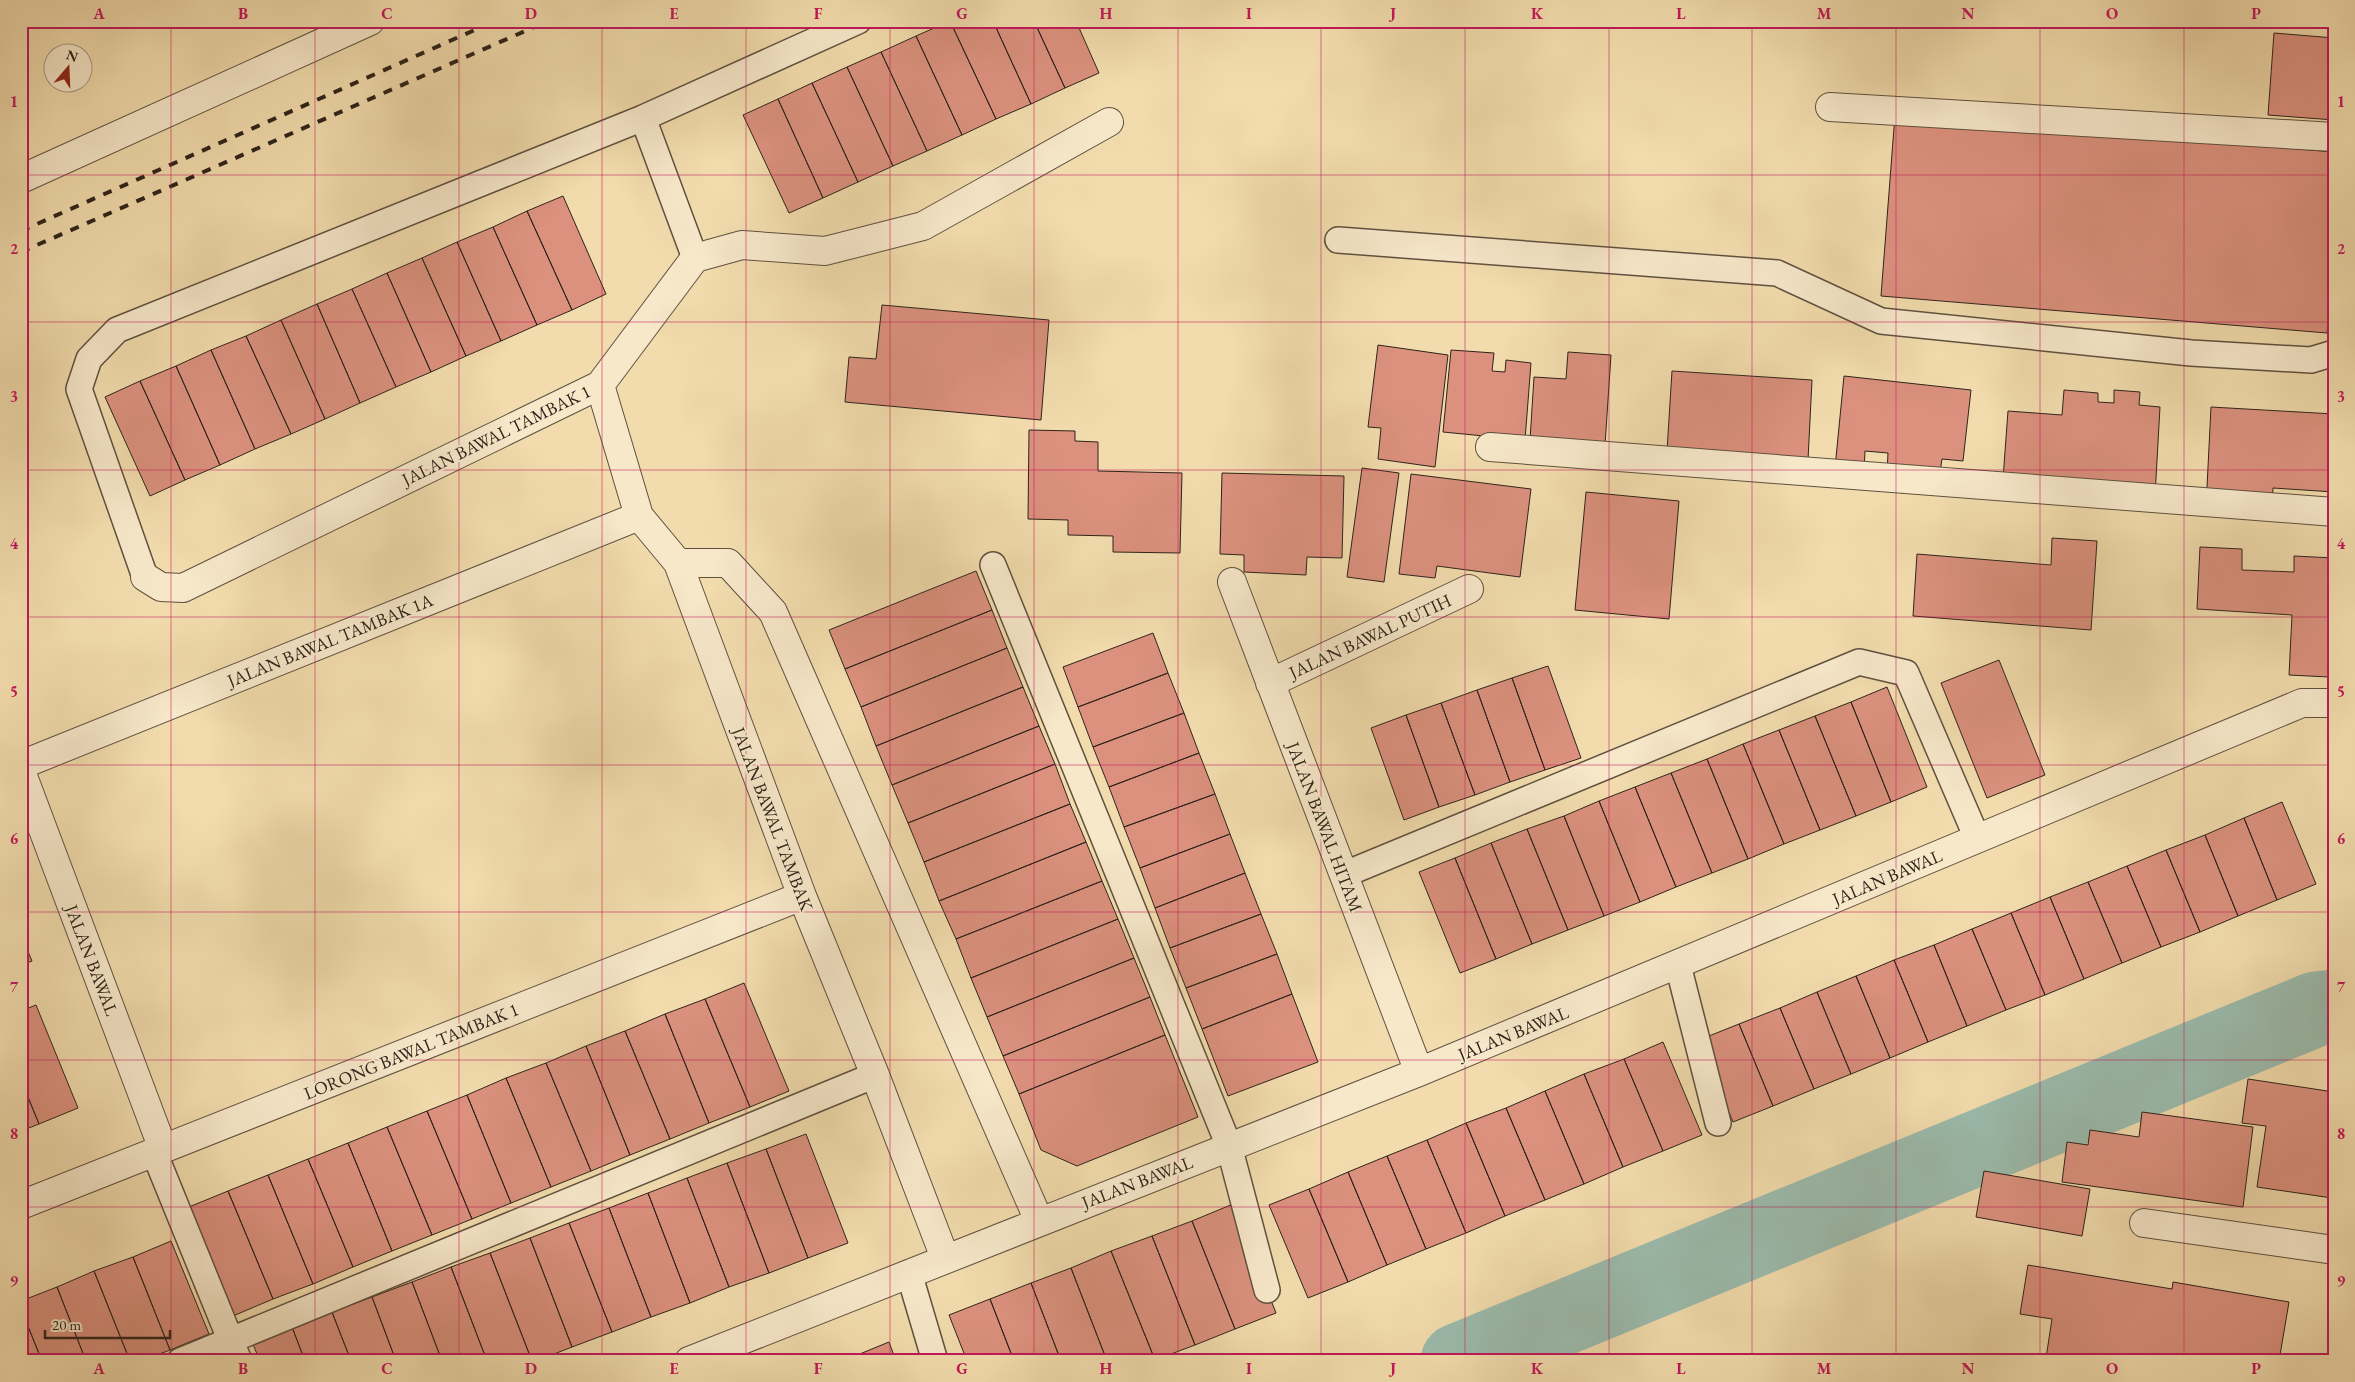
<svg xmlns="http://www.w3.org/2000/svg" width="2355" height="1382" font-family="'EB Garamond',serif">
	<style>
		.lines { fill: none; stroke-linecap: round; stroke-linejoin: round }
		.river { stroke: #9bbbac; stroke-width: 75 }
		.building { fill: #db917e; stroke: #2e231b }
		.service-casing { stroke: #5f5140; stroke-width: 28 }
		.minor-casing { stroke: #5f5140; stroke-width: 30 }
		.service { stroke: #f7e8ca; stroke-width: 25 }
		.minor { stroke: #f7e8ca; stroke-width: 28 }
		.rail { stroke: #2e231b; stroke-width: 4; stroke-dasharray: 9 9; stroke-linecap: butt }
		.grid { fill: none; stroke: #c2185b; stroke-width: 1; stroke-opacity: 0.55 }
		.labels { text-anchor: middle; dominant-baseline: central; stroke-width: 4; stroke-linejoin: round; paint-order: stroke }
		.street-label { font-size: 18px; fill: #2e231b; stroke: #f7e8ca }
		.neatline { fill: none; stroke: #c2185b; stroke-width: 2 }
		.grid-label { font-size: 16px; text-anchor: middle; font-weight: bold; fill: #c2185b }
	</style>
	<rect width="100%" height="100%" fill="#f2dcad"/>
	<filter id="stains"><feTurbulence type="fractalNoise" baseFrequency=".004" numOctaves="4"/><feColorMatrix values="0 0 0 0 .2 0 0 0 0 .09 0 0 0 0 .02 0 0 0 .5 -.17"/></filter>
	<radialGradient id="worn" r=".72"><stop offset=".6" stop-color="#630" stop-opacity="0"/><stop offset="1" stop-color="#630" stop-opacity=".3"/></radialGradient>
	<g class="lines">
		<path class="river" d="M1458,1361L2316,1009L2334,1007"/>
	</g>
	<path class="building" d="M950,21H993L1031,104L996,119Z
		M950,21L996,119L962,135L916,36Z
		M993,21H1034L1065,88L1031,104Z
		M1034,21H1076L1099,73L1065,88Z
		M2274,33L2334,38V120L2268,115Z
		M916,36L962,135L927,151L881,52Z
		M881,52L927,151L893,166L847,67Z
		M847,67L893,166L858,182L812,83Z
		M812,83L858,182L823,198L778,99Z
		M778,99L823,198L789,213L743,115Z
		M1895,115L2334,152V268L2327,333L1881,296Z
		M563,196L606,294L572,310L527,211Z
		M527,211L572,310L537,325L493,227Z
		M493,227L537,325L501,341L457,242Z
		M457,242L501,341L466,356L422,258Z
		M422,258L466,356L431,372L387,273Z
		M387,273L431,372L396,387L352,289Z
		M352,289L396,387L360,403L317,304Z
		M317,304L360,403L325,419L281,320Z
		M882,305L1049,320L1041,420L845,402L849,357L876,359Z
		M281,320L325,419L291,434L246,336Z
		M246,336L291,434L255,449L211,350Z
		M1378,345L1448,355L1435,467L1378,459L1381,428L1368,427Z
		M211,350L255,449L220,465L176,366Z
		M1451,350L1494,353L1492,371L1505,372L1506,360L1531,363L1525,440L1443,432Z
		M1568,352L1611,355L1605,445L1530,440L1534,377L1566,379Z
		M176,366L220,465L185,480L140,381Z
		M1672,371L1812,380L1808,460L1667,451Z
		M1844,376L1971,390L1963,461L1942,459L1939,479L1887,473L1888,453L1865,451L1864,471L1835,468Z
		M140,381L185,480L150,496L105,397Z
		M2064,390L2098,393V402L2114,403V390L2140,392L2139,405L2160,407L2155,496L2003,479L2008,411L2062,415Z
		M2211,407L2334,414V492L2273,488L2272,510L2206,507Z
		M1029,430L1075,431V441L1098,442V471L1182,473L1180,553L1113,552V536L1068,535V520L1028,519Z
		M1362,468L1399,473L1384,582L1347,577Z
		M1222,473L1344,476L1342,558L1307,557L1306,575L1244,572V555L1220,554Z
		M1411,474L1531,489L1520,577L1437,566L1435,578L1399,574Z
		M1586,492L1679,501L1669,619L1575,610Z
		M2052,538L2097,541L2091,630L1913,616L1917,554L2051,565Z
		M2200,547L2242,549V570L2294,572V556L2334,558V644L2330,643L2329,677L2289,675L2292,615L2197,609Z
		M976,571L992,610L845,669L829,630Z
		M992,610L1007,648L861,707L845,669Z
		M1153,633L1168,673L1078,707L1063,667Z
		M1007,648L1023,687L876,746L861,707Z
		M1999,660L2045,775L1987,798L1941,683Z
		M1548,666L1581,758L1545,770L1512,678Z
		M1168,673L1184,713L1093,747L1078,707Z
		M1512,678L1545,770L1510,782L1477,690Z
		M1023,687L1039,726L892,785L876,746Z
		M1887,687L1927,787L1891,802L1851,702Z
		M1477,690L1510,782L1475,795L1441,703Z
		M1851,702L1891,802L1856,816L1815,716Z
		M1441,703L1475,795L1439,807L1406,715Z
		M1184,713L1199,753L1109,787L1093,747Z
		M1406,715L1439,807L1404,820L1371,728Z
		M1815,716L1856,816L1820,830L1779,730Z
		M1039,726L1055,764L908,823L892,785Z
		M1779,730L1820,830L1784,844L1743,744Z
		M1743,744L1784,844L1748,859L1707,759Z
		M1199,753L1215,794L1124,827L1109,787Z
		M1707,759L1748,859L1712,873L1671,773Z
		M1055,764L1070,804L924,862L908,823Z
		M1671,773L1712,873L1676,887L1635,787Z
		M1635,787L1676,887L1640,902L1599,801Z
		M1215,794L1230,834L1140,868L1124,827Z
		M1599,801L1640,902L1604,916L1564,816Z
		M2282,802L2316,884L2277,900L2244,818Z
		M1070,804L1086,842L939,901L924,862Z
		M1564,816L1604,916L1568,930L1527,829Z
		M2244,818L2277,900L2238,916L2205,835Z
		M1527,829L1568,930L1532,944L1491,843Z
		M1230,834L1245,873L1155,908L1140,868Z
		M2205,835L2238,916L2200,932L2166,850Z
		M1086,842L1102,881L956,939L939,901Z
		M1491,843L1532,944L1496,959L1455,858Z
		M2166,850L2200,932L2161,947L2127,866Z
		M1455,858L1496,959L1460,973L1419,872Z
		M2127,866L2161,947L2122,963L2088,882Z
		M1245,873L1261,914L1170,948L1155,908Z
		M1102,881L1118,919L971,978L956,939Z
		M2088,882L2122,963L2084,979L2050,897Z
		M2050,897L2084,979L2045,995L2011,913Z
		M2011,913L2045,995L2006,1010L1972,929Z
		M1261,914L1277,954L1186,988L1170,948Z
		M1118,919L1134,958L987,1017L971,978Z
		M1972,929L2006,1010L1967,1026L1934,945Z
		M21,935L32,961L21,965Z
		M1934,945L1967,1026L1928,1042L1894,960Z
		M1277,954L1292,994L1202,1029L1186,988Z
		M1134,958L1150,997L1003,1056L987,1017Z
		M1894,960L1928,1042L1890,1058L1856,976Z
		M1856,976L1890,1058L1851,1074L1817,992Z
		M744,983L789,1091L750,1107L705,999Z
		M1817,992L1851,1074L1814,1089L1780,1008Z
		M1292,994L1318,1062L1228,1096L1202,1029Z
		M1150,997L1165,1035L1019,1094L1003,1056Z
		M705,999L750,1107L709,1123L665,1014Z
		M36,1005L78,1108L39,1124L21,1080V1011Z
		M1780,1008L1814,1089L1773,1106L1739,1024Z
		M665,1014L709,1123L670,1139L625,1031Z
		M1739,1024L1773,1106L1733,1122L1699,1040Z
		M625,1031L670,1139L630,1155L586,1046Z
		M1165,1035L1198,1117L1077,1166L1041,1150L1019,1094Z
		M1663,1042L1702,1135L1663,1151L1624,1059Z
		M586,1046L630,1155L591,1171L546,1063Z
		M1624,1059L1663,1151L1623,1167L1584,1074Z
		M546,1063L591,1171L551,1187L506,1078Z
		M1584,1074L1623,1167L1584,1184L1545,1091Z
		M506,1078L551,1187L511,1203L467,1095Z
		M2248,1079L2334,1092L2332,1198L2257,1187L2266,1126L2242,1123Z
		M21,1080L39,1124L21,1131Z
		M1545,1091L1584,1184L1545,1200L1506,1108Z
		M467,1095L511,1203L472,1219L427,1111Z
		M1506,1108L1545,1200L1505,1216L1466,1123Z
		M427,1111L472,1219L432,1235L387,1127Z
		M2142,1112L2253,1127L2243,1207L2062,1182L2067,1142L2088,1145L2090,1130L2139,1137Z
		M1466,1123L1505,1216L1466,1233L1427,1140Z
		M387,1127L432,1235L392,1251L348,1143Z
		M806,1134L848,1243L808,1258L766,1149Z
		M1427,1140L1466,1233L1426,1249L1387,1156Z
		M348,1143L392,1251L353,1267L308,1159Z
		M766,1149L808,1258L769,1273L727,1163Z
		M1387,1156L1426,1249L1387,1265L1348,1172Z
		M308,1159L353,1267L313,1284L268,1175Z
		M727,1163L769,1273L729,1287L687,1178Z
		M1984,1171L2090,1189L2082,1236L1976,1217Z
		M1348,1172L1387,1265L1348,1282L1309,1189Z
		M268,1175L313,1284L273,1299L228,1191Z
		M687,1178L729,1287L690,1303L648,1193Z
		M1309,1189L1348,1282L1308,1298L1269,1205Z
		M228,1191L273,1299L233,1316L189,1207Z
		M648,1193L690,1303L651,1317L609,1208Z
		M1233,1204L1276,1313L1235,1329L1192,1221Z
		M609,1208L651,1317L612,1332L569,1223Z
		M1192,1221L1235,1329L1195,1345L1152,1236Z
		M569,1223L612,1332L572,1347L530,1238Z
		M1152,1236L1195,1345L1155,1360L1111,1251Z
		M530,1238L572,1347L536,1361H532L490,1253Z
		M171,1241L209,1334L170,1350L133,1257Z
		M1111,1251L1155,1360L1107,1361L1071,1268Z
		M490,1253L532,1361H487L451,1267Z
		M133,1257L170,1350L141,1361H130L94,1271Z
		M2028,1265L2172,1289L2173,1282L2289,1302L2279,1361H2061L2046,1358L2052,1319L2020,1314Z
		M451,1267L487,1361H442L412,1282Z
		M1071,1268L1107,1361H1061L1031,1283Z
		M94,1271L130,1361H86L57,1287Z
		M412,1282L442,1361H396L372,1297Z
		M1031,1283L1061,1361H1014L990,1299Z
		M57,1287L86,1361H42L21,1309V1301Z
		M372,1297L396,1361H351L332,1312Z
		M990,1299L1014,1361H967L949,1315Z
		M21,1309L42,1361H21Z
		M332,1312L351,1361H305L292,1327Z
		M292,1327L305,1361H260L252,1342Z
		M889,1342L896,1361H851L850,1358Z"/>
	<g class="lines">
		<g class="service-casing">
			<path id="service" d="M643,118L695,258
				M1338,240L1777,273L1881,321L2191,353L2311,360L2334,353
				M993,565L1229,1146L1267,1290
				M145,577L79,389L89,359L117,330L643,118L858,21
				M1343,875L1859,662L1906,673L1977,838
				M1678,965L1718,1123
				M154,1152L239,1361
				M909,1273L935,1361
				M180,1361L875,1075"/>
		</g>
		<g class="minor-casing">
			<path id="minor" d="M1830,107L2334,137
				M21,179L370,21
				M600,385L639,516L678,563L802,896L875,1075L945,1258
				M1490,447L2334,512
				M678,563H728L773,612L1039,1221
				M145,577L161,587L183,588L600,385L695,258L742,245L825,251L923,226L1109,122
				M1232,582L1419,1072
				M1270,683L1469,589
				M21,765L639,516
				M21,771L163,1149
				M21,1205L802,896
				M2144,1223L2334,1250
				M689,1361L1419,1072L2302,703H2334"/>
		</g>
		<use href="#service" class="service"/>
		<use href="#minor" class="minor"/>
		<path class="rail" d="M21,231L495,21
			M21,252L548,21"/>
	</g>
	<path class="grid" d="M171,21V1361M315,21V1361M459,21V1361M602,21V1361M746,21V1361M890,21V1361M1034,21V1361M1178,21V1361M1321,21V1361M1465,21V1361M1609,21V1361M1752,21V1361M1896,21V1361M2040,21V1361M2184,21V1361M21,175H2334M21,322H2334M21,470H2334M21,617H2334M21,765H2334M21,912H2334M21,1060H2334M21,1207H2334"/>
	<g class="labels">
		<g class="street-label">
			<text transform="translate(496 435) rotate(-26)">JALAN BAWAL TAMBAK 1</text>
			<text transform="translate(1370 636) rotate(-25)">JALAN BAWAL PUTIH</text>
			<text transform="translate(330 640) rotate(-22)">JALAN BAWAL TAMBAK 1A</text>
			<text transform="translate(773 819) rotate(69)">JALAN BAWAL TAMBAK</text>
			<text transform="translate(1325 827) rotate(69)">JALAN BAWAL HITAM</text>
			<text transform="translate(1887 877) rotate(-23)">JALAN BAWAL</text>
			<text transform="translate(92 960) rotate(69)">JALAN BAWAL</text>
			<text transform="translate(1513 1033) rotate(-22)">JALAN BAWAL</text>
			<text transform="translate(411 1051) rotate(-22)">LORONG BAWAL TAMBAK 1</text>
			<text transform="translate(1137 1182) rotate(-21)">JALAN BAWAL</text>
		</g>
	</g>
	<rect width="2355" height="1382" fill="none" stroke="#f2dcad" stroke-width="55"/>
	<g transform="translate(68 68) rotate(19)"><circle r="24" fill="#f7e8ca" stroke="#a79984"/>
	<path d="M0-4L9 19L0 12L-9 19Z" fill="#8f2418"/>
	<text y="-8" font-size="14" font-weight="bold" text-anchor="middle" fill="#2e231b">N</text>
	</g>
	<path d="M45 1330v8h125v-8" fill="none" stroke="#2e231b" stroke-width="2.5"/>
	<text x="52" y="1330" font-size="15" fill="#2e231b" stroke="#f7e8ca" stroke-width="4" paint-order="stroke">20 m</text>
	<rect x="28" y="28" width="2300" height="1326" class="neatline"/>
	<g class="grid-label">
		<text x="99" y="19">A</text>
		<text x="243" y="19">B</text>
		<text x="387" y="19">C</text>
		<text x="531" y="19">D</text>
		<text x="674" y="19">E</text>
		<text x="818" y="19">F</text>
		<text x="962" y="19">G</text>
		<text x="1106" y="19">H</text>
		<text x="1249" y="19">I</text>
		<text x="1393" y="19">J</text>
		<text x="1537" y="19">K</text>
		<text x="1681" y="19">L</text>
		<text x="1824" y="19">M</text>
		<text x="1968" y="19">N</text>
		<text x="2112" y="19">O</text>
		<text x="2256" y="19">P</text>
		<text x="14" y="107">1</text>
		<text x="2341" y="107">1</text>
		<text x="14" y="254">2</text>
		<text x="2341" y="254">2</text>
		<text x="14" y="402">3</text>
		<text x="2341" y="402">3</text>
		<text x="14" y="549">4</text>
		<text x="2341" y="549">4</text>
		<text x="14" y="697">5</text>
		<text x="2341" y="697">5</text>
		<text x="14" y="844">6</text>
		<text x="2341" y="844">6</text>
		<text x="14" y="992">7</text>
		<text x="2341" y="992">7</text>
		<text x="14" y="1139">8</text>
		<text x="2341" y="1139">8</text>
		<text x="14" y="1286">9</text>
		<text x="2341" y="1286">9</text>
		<text x="99" y="1374">A</text>
		<text x="243" y="1374">B</text>
		<text x="387" y="1374">C</text>
		<text x="531" y="1374">D</text>
		<text x="674" y="1374">E</text>
		<text x="818" y="1374">F</text>
		<text x="962" y="1374">G</text>
		<text x="1106" y="1374">H</text>
		<text x="1249" y="1374">I</text>
		<text x="1393" y="1374">J</text>
		<text x="1537" y="1374">K</text>
		<text x="1681" y="1374">L</text>
		<text x="1824" y="1374">M</text>
		<text x="1968" y="1374">N</text>
		<text x="2112" y="1374">O</text>
		<text x="2256" y="1374">P</text>
	</g>
	<rect width="100%" height="100%" filter="url(#stains)"/>
	<rect width="100%" height="100%" fill="url(#worn)"/>
</svg>
